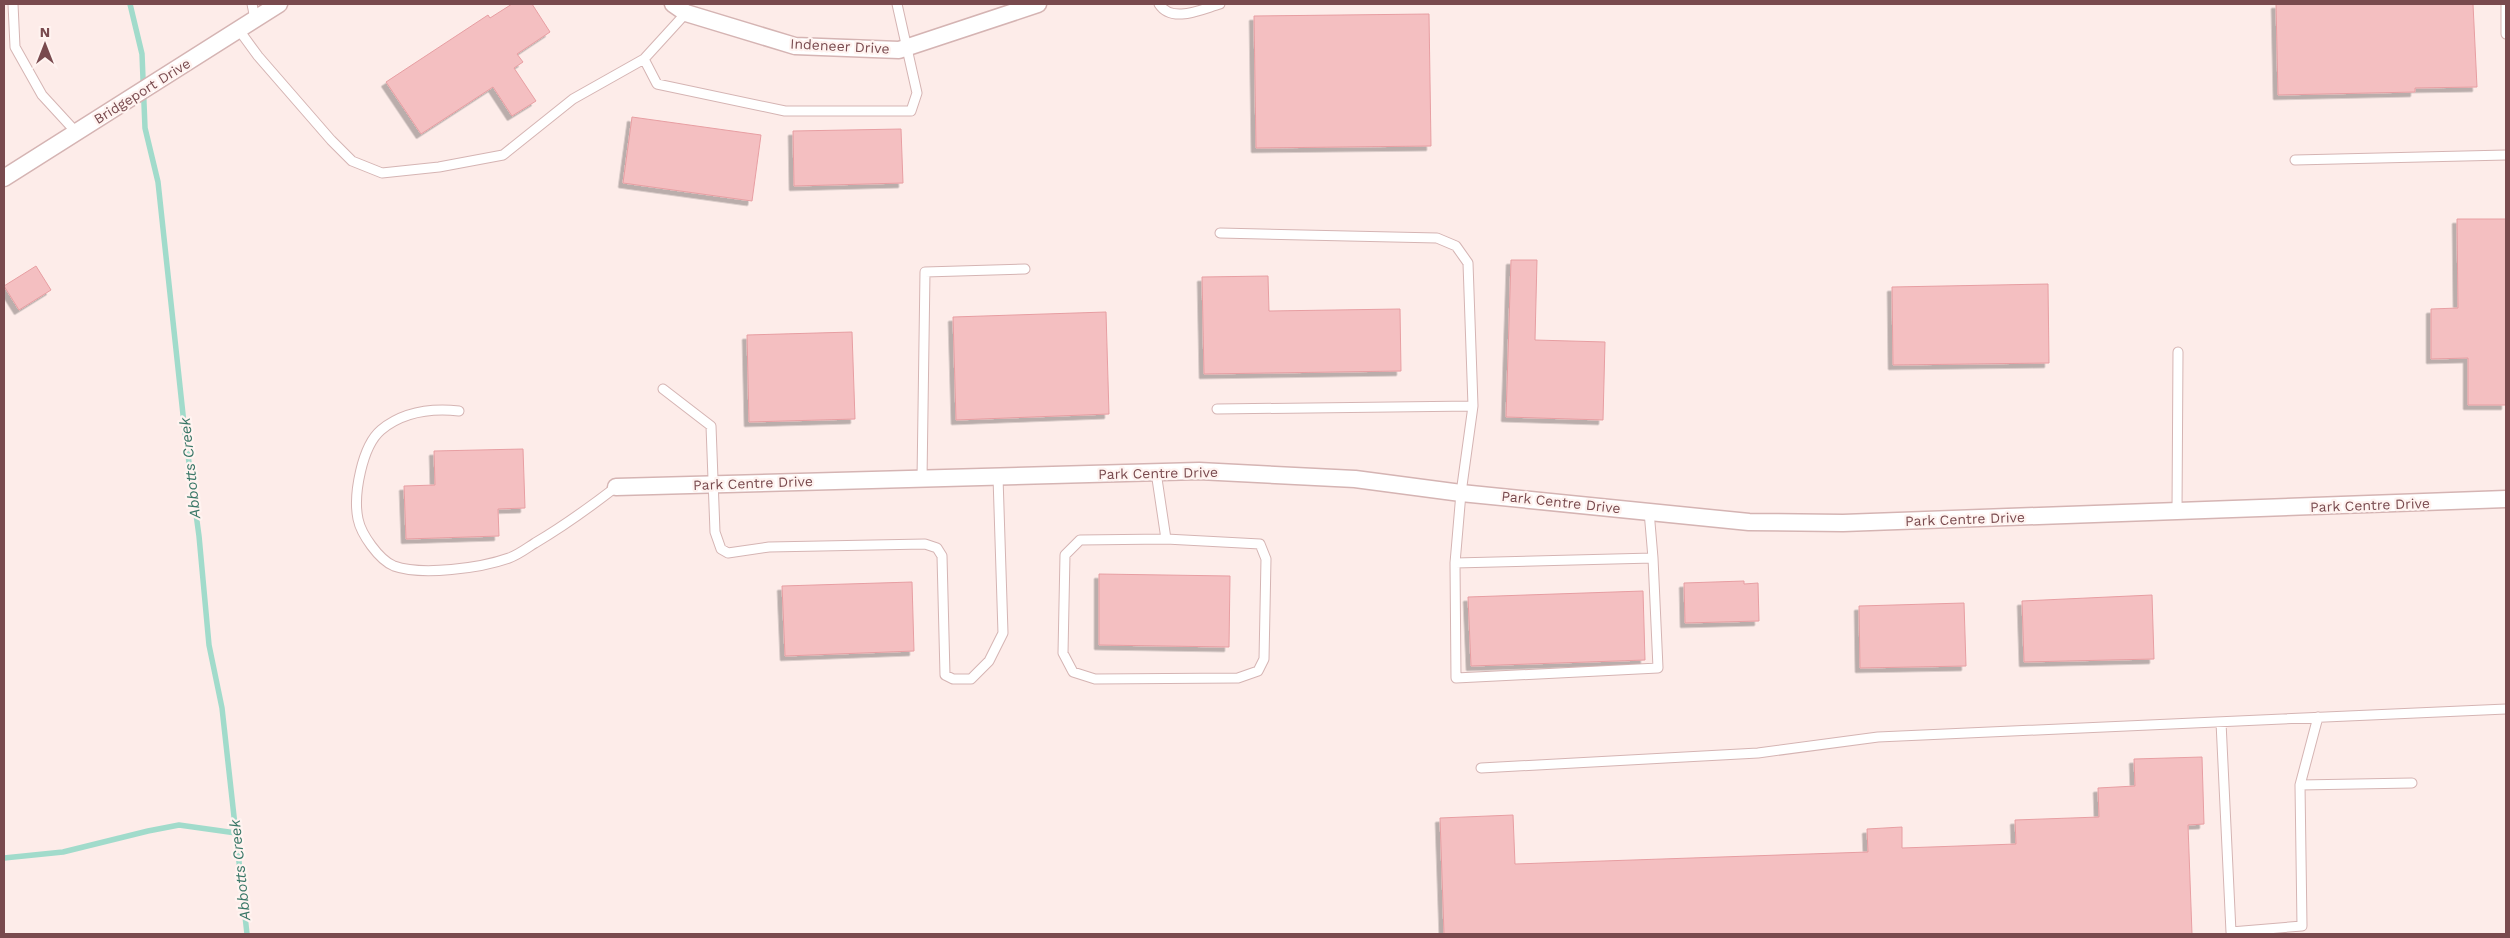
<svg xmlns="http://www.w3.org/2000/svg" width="2510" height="938" font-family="'Work Sans',sans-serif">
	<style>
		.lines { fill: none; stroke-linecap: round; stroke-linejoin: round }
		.stream { stroke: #a1dbcb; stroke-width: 5.5 }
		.building { fill: #f4bfc1; stroke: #e79ea2; filter: url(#shadow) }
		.lane-casing { stroke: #d5b4b3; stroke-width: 11 }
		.street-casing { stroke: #d5b4b3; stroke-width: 19 }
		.lane { stroke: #fff; stroke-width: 9 }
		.street { stroke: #fff; stroke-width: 16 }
		.labels { text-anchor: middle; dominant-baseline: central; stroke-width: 4.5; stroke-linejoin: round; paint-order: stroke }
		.street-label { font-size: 14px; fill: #794a4e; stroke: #fff3f0 }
		.water-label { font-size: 15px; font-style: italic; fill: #3a7767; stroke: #fff3f0 }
	</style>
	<defs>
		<filter id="shadow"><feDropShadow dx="-4.5" dy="4.5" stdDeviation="0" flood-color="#0004"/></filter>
	</defs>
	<rect width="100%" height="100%" fill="#fdece9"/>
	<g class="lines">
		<path class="stream" d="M130,4L142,54L145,128L158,182L185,433L199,536L209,645L222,708L247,934
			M4,858L63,852L148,831L179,825L236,833"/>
	</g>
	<path class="building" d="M512,4H532L550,32L517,54L523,62L514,68L536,101L512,116L493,87L421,134L386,82L488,15L490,18Z
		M2276,4H2473L2477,87L2415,88V92L2278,95Z
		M1429,14L1431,146L1256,148L1254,16Z
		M632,117L761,135L752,201L623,183Z
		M901,129L903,183L794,186L793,131Z
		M2457,219H2506V405H2468V358L2431,359V309L2458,308Z
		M1511,260H1537L1535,340L1605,342L1603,420L1506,417Z
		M36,266L51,290L19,310L4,286Z
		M1268,276L1269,311L1400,309L1401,371L1204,374L1202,277Z
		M2048,284L2049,363L1893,365L1892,287Z
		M1106,312L1109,414L956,420L953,317Z
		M852,332L855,419L749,422L747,335Z
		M523,449L525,508L498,509L499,536L406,539L404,486L435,485L434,451Z
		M1099,574L1230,576L1229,647L1099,645Z
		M1744,581V584L1758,583L1759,621L1685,623L1684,583Z
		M912,582L914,651L785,656L782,586Z
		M1643,591L1645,660L1471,666L1468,597Z
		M2152,595L2154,659L2024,662L2022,601Z
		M1964,603L1966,666L1860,668L1859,606Z
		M2202,757L2204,824L2188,825L2192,934H1444L1440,818L1513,815L1515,864L1868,852L1867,829L1902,827V848L2016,844L2015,820L2099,817L2098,788L2135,786L2134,759Z"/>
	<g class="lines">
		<g class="lane-casing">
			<path id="lane" d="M13,4L15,47L42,95L76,132
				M252,4L255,19
				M1159,4C1172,24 1202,9 1220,4
				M2506,4V34
				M686,13L644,59L657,84L785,111H911L917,93L897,4
				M239,30L258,56L331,140L352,161L382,173L439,167L503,155L573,99L644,59
				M2295,160L2506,155
				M1220,233L1437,238L1456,246L1468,263L1473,406L1461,493L1455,563L1653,558L1649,511
				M663,389L711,426L715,532L721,549L728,553L769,547L925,544L937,548L942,556L945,675L953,679H971L989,661L1003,633L998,477
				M1217,409L1473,406
				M459,411C431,408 404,411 381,430C362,446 353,495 358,519C361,534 379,560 394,566C422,576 481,568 509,558C518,555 527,548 535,543C564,526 590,507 616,487
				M1156,472L1166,539L1080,540L1065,555L1063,653L1073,672L1095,679L1238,678L1258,671L1264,659L1266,559L1260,544L1166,539
				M922,479L925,272L1025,269
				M2177,512L2178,352
				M1455,563L1456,678L1658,668L1653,558
				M2221,722L2231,932L2302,926L2300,785L2318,717
				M1481,768L1758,753L1878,737L2506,709
				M2300,785L2412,783"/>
		</g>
		<g class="street-casing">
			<path id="street" d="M673,4L686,13L795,46L899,50L1038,4
				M4,178L279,4
				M616,487L1199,471L1355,479L1461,493L1749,522L1843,523L2506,499"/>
		</g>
		<use href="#lane" class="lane"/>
		<use href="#street" class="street"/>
	</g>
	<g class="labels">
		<g class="street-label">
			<text transform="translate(840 46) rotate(3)">Indeneer Drive</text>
			<text transform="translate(142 91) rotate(-32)">Bridgeport Drive</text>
			<text transform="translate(1158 473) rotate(-1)">Park Centre Drive</text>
			<text transform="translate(753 483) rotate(-2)">Park Centre Drive</text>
			<text transform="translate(1561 502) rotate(6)">Park Centre Drive</text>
			<text transform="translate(2370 505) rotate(-2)">Park Centre Drive</text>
			<text transform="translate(1965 519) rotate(-2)">Park Centre Drive</text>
		</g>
		<g class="water-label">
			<text transform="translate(190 468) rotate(-96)">Abbotts Creek</text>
			<text transform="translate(240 870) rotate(-96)">Abbotts Creek</text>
		</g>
	</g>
	<rect width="2510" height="938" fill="none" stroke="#794a4e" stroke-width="10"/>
	<g transform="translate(45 45)" stroke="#fff3f0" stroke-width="4" paint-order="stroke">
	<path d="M0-4L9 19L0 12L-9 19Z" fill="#794a4e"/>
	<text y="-8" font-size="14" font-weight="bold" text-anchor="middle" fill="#794a4e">N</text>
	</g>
</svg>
